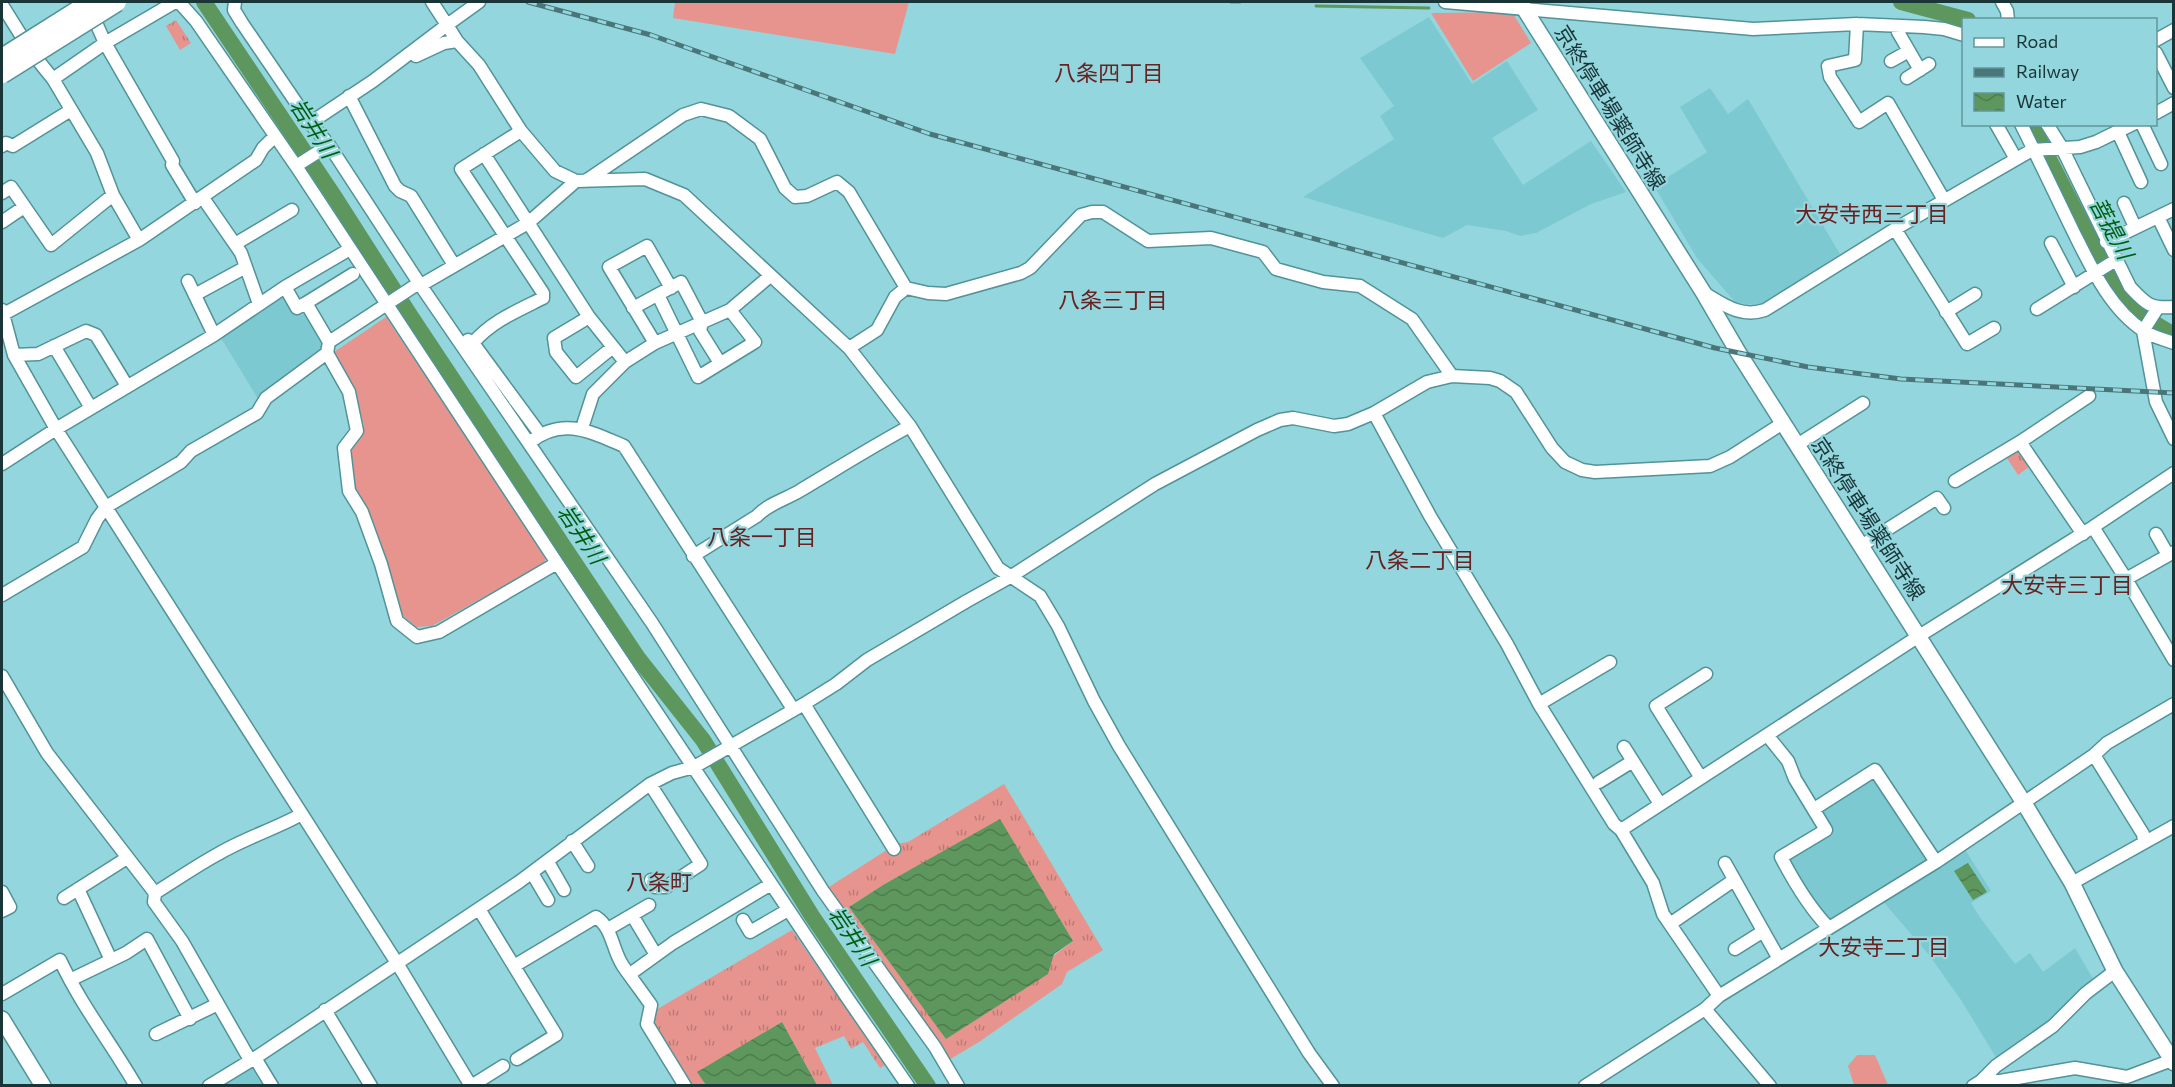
<svg xmlns="http://www.w3.org/2000/svg" width="2175" height="1087" font-family="Commissioner,'Noto Sans JP',sans-serif">
	<style>
		.built { fill: #7dc9d1 }
		.grass { fill: url(#grass-tufts); fill-rule: evenodd }
		.garden { fill: #e8948e }
		.water { fill: url(#water-waves) }
		.lines { fill: none; stroke-linecap: round; stroke-linejoin: round }
		.stream { stroke: #5d975d; stroke-width: 3 }
		.river { stroke: #5d975d; stroke-width: 16 }
		.minor-casing { stroke: #519399; stroke-width: 15 }
		.major-casing { stroke: #519399; stroke-width: 18 }
		.minor { stroke: #fff; stroke-width: 12 }
		.major { stroke: #fff; stroke-width: 15 }
		.rail-casing { stroke: #4a767a; stroke-width: 5 }
		.rail { stroke: #93d6dd; stroke-width: 3; stroke-dasharray: 9; stroke-linecap: butt }
		.highway-bridge-casing { stroke: #519399; stroke-width: 21; stroke-linecap: butt }
		.highway-bridge { stroke: #fff; stroke-width: 18 }
		.labels { text-anchor: middle; dominant-baseline: central; stroke-width: 4.5; stroke-linejoin: round; paint-order: stroke }
		.street-label { font-size: 21px; fill: #193538; stroke: #93d6dd }
		.neighbourhood-label { font-size: 22px; fill: #672221; stroke: #93d6dd }
		.water-label { font-size: 22px; font-style: italic; fill: #015e0f; stroke: #93d6dd }
	</style>
	<defs>
		<pattern id="grass-tufts" width="24" height="20" patternUnits="userSpaceOnUse" patternTransform="scale(1.5)"><rect width="24" height="20" fill="#e8948e"/><path d="M3 7l-1-3M5 7V3M7 7l1-3M15 17l-1-3M17 17v-4M19 17l1-3" fill="none" stroke="#bb7a75"/></pattern>
		<pattern id="water-waves" width="16" height="10" patternUnits="userSpaceOnUse" patternTransform="scale(1.5)"><rect width="16" height="10" fill="#5d975d"/><path d="M0 5q4-4 8 0t8 0" fill="none" stroke="#4c7c4e"/></pattern>
	</defs>
	<rect width="100%" height="100%" fill="#93d6dd"/>
	<path class="built" d="M1429,17L1472,84L1507,61L1538,110L1492,138L1523,185L1591,141L1626,192L1591,204L1536,233L1520,236L1506,231L1467,225L1443,238L1303,197L1394,139L1380,116L1394,106L1360,58Z
		M1710,88L1728,114L1748,99L1840,254L1761,305L1736,303L1697,258L1654,186L1707,152L1680,107Z
		M284,295L294,312L299,315L305,314L323,345L320,356L260,402L221,338L247,316Z
		M1866,778L1877,779L1931,861L1907,873L1830,920L1823,919L1787,858L1831,832L1821,815V809Z
		M1964,848L1991,891L1971,903L1979,916L2015,964L2030,953L2043,972L2075,948L2095,982L2052,1023L1997,1059L1961,1000L1929,955L1881,899Z
		M253,1068L264,1085H225Z"/>
	<path class="grass" d="M176,20L191,43L180,50L166,26Z
		M2013,451L2020,452L2029,467L2018,475L2005,455Z
		M1004,784L1103,950L1067,972L1062,984L979,1042L947,1061L857,932L829,887L896,844L908,842ZM1000,820L1073,941L946,1038L849,907L883,885Z
		M792,930L885,1065L880,1068L863,1042L851,1049L844,1036L815,1048L833,1085H817L782,1022L698,1072L706,1085H689L651,1022L654,1011Z"/>
	<path class="garden" d="M675,2H909L895,54L673,18Z
		M1512,12L1531,43L1473,81L1431,13Z
		M386,317L546,556L544,563L432,626L416,627L399,612L372,519L354,487L348,452L364,425L352,388L334,352Z
		M1857,1055H1875L1888,1085H1854L1848,1066Z"/>
	<path class="water" d="M1000,819L1073,941L1054,954L1048,974L946,1039L849,907L883,885Z
		M1968,863L1987,892L1973,900L1954,871Z
		M782,1022L817,1085H706L697,1072Z"/>
	<g class="lines">
		<path class="stream" d="M1231,2H1240
			M1316,6L1429,8"/>
		<path class="river" d="M204,2L336,199L408,312L562,544L638,658L703,740L812,916L928,1086
			M1901,2L1968,20
			M2031,124L2090,239L2125,298L2144,317L2174,335"/>
		<g class="minor-casing">
			<path id="minor" d="M179,2L196,21L296,166L557,563L846,996L908,1086
				M235,2L234,10L242,23L310,123L329,145L419,283L652,623L823,891L935,1047L958,1086
				M432,2L447,25L479,2
				M1445,2L1753,29L1857,24L1924,27L1944,29L1964,35
				M2002,2L2007,11L2008,20
				M2,5L32,53L53,79L97,153L113,195L139,240
				M93,16L105,43L173,161L172,165L195,203
				M1857,24L1855,60L1828,66L1830,77L1859,122L1888,103L1944,200
				M1899,26L1898,32L1920,70
				M2156,40L2174,30
				M2156,53L2174,88
				M416,56L444,43L457,41
				M1891,61L1909,51
				M1907,78L1929,64
				M53,79L105,43L175,2
				M349,96L395,186L400,191L411,196L454,265
				M2156,113L2174,103
				M310,123L373,81L447,25L457,41L479,65L521,131L555,171L576,181L645,179L684,195L849,348L910,426L998,568L1040,596L1058,626L1094,701L1119,746L1309,1053L1333,1086
				M1996,124L2016,159
				M2021,124C2039,160 2056,196 2073,231C2091,267 2110,309 2144,331C2153,337 2163,339 2174,343
				M2047,124L2062,148L2130,287C2146,304 2150,309 2174,307
				M2142,124L2161,164
				M2118,132L2141,182
				M2,146L6,143L13,146L71,110
				M484,154L589,317L625,362
				M296,166L329,145
				M587,180L683,115L701,109L729,116L760,139L785,188L795,197L807,196L837,182L849,192L906,288
				M2,193L11,187L51,245L113,195
				M203,198L241,253L259,304
				M2124,203L2135,227
				M2158,217L2174,250
				M2,222L24,207
				M1895,229L1967,344L1994,328
				M2106,242L2174,209
				M2051,243L2074,287
				M235,244L292,210
				M188,281L214,335
				M421,285L528,223L576,181
				M285,287L297,308L306,303L329,342
				M200,292L246,267
				M1704,293C1724,305 1741,318 1765,310L1895,229L2032,150L2080,147L2096,142L2133,124
				M658,295L698,377L755,342L730,310
				M306,303L353,274
				M633,308L681,282L702,322L700,331L720,363
				M2037,309L2116,260
				M2157,309L2143,331L2156,402L2174,439
				M2,310L14,355L56,429L397,963L471,1086L503,1066
				M1946,312L1975,294
				M2,315L139,240L256,160L263,148L275,136
				M589,317L554,338L556,352L576,377L613,347
				M468,340L473,343L540,434
				M473,343C492,321 517,311 543,298V293L461,169L521,131
				M655,343L609,267L647,246L671,288
				M54,346L91,408
				M849,348L877,330L895,297L906,288L928,293L946,294L1021,273L1030,268L1081,215L1092,212H1103L1148,241L1211,238L1263,252L1276,269L1323,282L1360,286L1412,319L1452,376
				M327,353L349,392L357,431L344,448L349,491L362,512L381,564L397,621L417,637L439,632L557,563
				M14,355L38,354L86,331L96,335L127,386
				M1374,413L1430,516L1507,644L1539,704L1614,824L1621,830L1653,883L1663,914L1719,996L1705,1009L1770,1086
				M582,428L593,394L625,362L655,343L730,310L770,276
				M530,442C563,416 591,432 624,446L793,709
				M2020,442L2083,534
				M1797,445L1863,403
				M2,464L56,429L214,335L285,287L350,249
				M1955,481L2020,442L2089,396
				M2093,527L2126,579L2174,660
				M2156,534L2168,555
				M1861,546L1937,498L1944,508
				M693,556L757,516C769,503 787,499 801,490C838,468 873,446 910,426
				M2126,579L2174,552
				M2,595L83,547L97,519L106,507L181,462L191,451L257,413L266,398L327,353L329,342L419,283
				M2,676L47,753L155,893L154,902L182,941L250,1060
				M804,704L894,849
				M1539,704L1610,662
				M1767,735L1788,761L1795,779L1826,830L1781,857C1794,882 1809,907 1828,927
				M1624,747L1660,804
				M2094,755L2143,834L2144,842
				M1701,778L1656,706L1706,674
				M1599,782L1633,761
				M650,784L701,864L666,887H655L651,880
				M1814,809L1875,770L1936,862
				M1621,830L1919,636L2093,527L2174,473
				M572,841L588,866
				M548,862L564,890
				M1725,863L1779,959
				M532,873L548,900
				M2072,883L2174,826
				M78,889L111,960
				M2,892L10,907L2,911
				M155,893C176,880 196,866 218,854C245,838 275,829 302,814
				M64,898L127,858
				M479,909L556,1035L517,1059
				M632,915L656,955
				M743,920L750,932L788,910
				M1670,924L1734,880
				M608,929L649,905
				M1735,949L1762,932
				M514,966L596,917C613,928 612,950 623,966C632,979 642,992 651,1005L647,1024L685,1086
				M630,974L673,943L771,884
				M70,980L126,953L147,939L190,1019
				M2,994L60,960C81,1005 111,1043 136,1086
				M1719,996L1936,862L2094,755L2107,743L2174,704
				M325,1010L371,1086
				M156,1034L218,1004
				M255,1058L272,1086
				M1981,1081L1996,1066L2053,1026L2086,993L2115,971
				M209,1086L255,1058L519,882L650,784L672,773L694,767L804,704L836,684L867,660L967,601L1010,577L1155,484L1257,430L1280,420L1293,418L1334,426L1348,424L1374,413L1427,382L1452,376L1490,378L1500,381L1516,392L1552,448L1565,462L1582,470L1595,472L1710,466L1730,457L1783,423
				M1585,1086L1705,1009
				M1973,1086L1981,1081H2000L2075,1068L2127,1077L2172,1060"/>
		</g>
		<g class="major-casing">
			<path id="major" d="M1520,2L1703,292L1738,352L2024,803L2072,883L2115,971L2174,1063
				M2,1019L43,1086"/>
		</g>
		<use href="#minor" class="minor"/>
		<use href="#major" class="major"/>
		<g class="rail-casing">
			<path id="rail" d="M528,2L651,35L930,134L1715,348L1808,367L1901,379L2174,393"/>
		</g>
		<use href="#rail" class="rail"/>
		<g class="highway-bridge-casing">
			<path id="highway-bridge" d="M2,58L91,2
				M2,74L117,2"/>
		</g>
		<use href="#highway-bridge" class="highway-bridge"/>
	</g>
	<g class="labels">
		<g class="street-label">
			<text transform="translate(1611 107) rotate(58)">京終停車場薬師寺線</text>
			<text transform="translate(1869 518) rotate(57)">京終停車場薬師寺線</text>
		</g>
		<g class="neighbourhood-label">
			<text x="1109" y="72">八条四丁目</text>
			<text x="1872" y="213">大安寺西三丁目</text>
			<text x="1113" y="299">八条三丁目</text>
			<text x="762" y="536">八条一丁目</text>
			<text x="1420" y="559">八条二丁目</text>
			<text x="2067" y="584">大安寺三丁目</text>
			<text x="659" y="881">八条町</text>
			<text x="1884" y="946">大安寺二丁目</text>
		</g>
		<g class="water-label">
			<text transform="translate(314 128) rotate(57)">岩井川</text>
			<text transform="translate(2112 228) rotate(62)">菩提川</text>
			<text transform="translate(582 534) rotate(56)">岩井川</text>
			<text transform="translate(853 936) rotate(56)">岩井川</text>
		</g>
	</g>
	<rect width="2175" height="1087" fill="none" stroke="#193538" stroke-width="6"/>
	<rect x="1962" y="18" width="195" height="108" fill="#93d6dd" stroke="#62969b" stroke-width="1.5"/>
	<rect x="1974" y="38" width="30" height="9" fill="#ffffff" stroke="#62969b" stroke-width="1.5"/>
	<text x="2016" y="48" font-size="18" fill="#193538">Road</text>
	<rect x="1974" y="68" width="30" height="9" fill="#4a767a" stroke="#62969b" stroke-width="1.5"/>
	<text x="2016" y="78" font-size="18" fill="#193538">Railway</text>
	<rect x="1974" y="93" width="30" height="18" fill="url(#water-waves)" stroke="#62969b" stroke-width="1.5"/>
	<text x="2016" y="108" font-size="18" fill="#193538">Water</text>
</svg>
